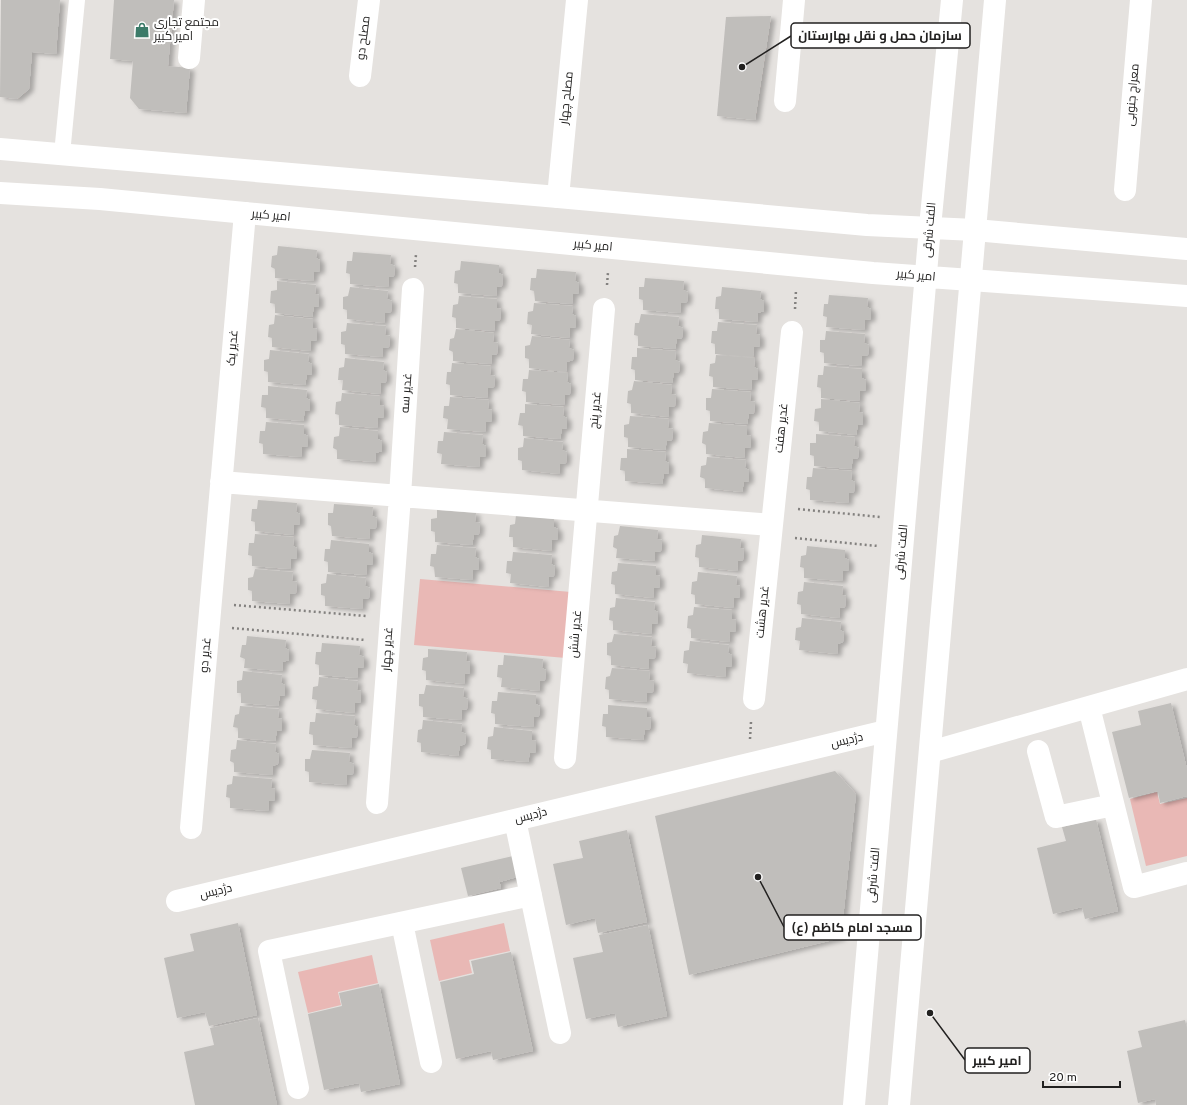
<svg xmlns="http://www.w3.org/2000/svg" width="1187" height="1105" font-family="Overpass,Cairo,sans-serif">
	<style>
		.green { fill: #e9b8b5 }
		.building { fill: #c0bebb; filter: url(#shadow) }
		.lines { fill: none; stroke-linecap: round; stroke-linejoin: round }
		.path { stroke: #83817f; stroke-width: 2.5; stroke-dasharray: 2 3; stroke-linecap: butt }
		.pedestrian { stroke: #fff; stroke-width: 16 }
		.minor { stroke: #fff; stroke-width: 22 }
		.tertiary { stroke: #fff; stroke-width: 22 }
		.secondary { stroke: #fff; stroke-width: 22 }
		.labels { text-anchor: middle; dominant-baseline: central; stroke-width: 4; stroke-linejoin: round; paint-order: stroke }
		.poi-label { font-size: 12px; fill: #222120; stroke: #fff; text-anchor: start }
		.street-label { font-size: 12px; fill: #222120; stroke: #fff }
		.leader { fill: none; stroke: #222120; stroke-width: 1.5 }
		.callout-dot { fill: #222120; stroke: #fff; stroke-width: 1.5 }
		.callout { fill: #fff; stroke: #222120; stroke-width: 1.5 }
		.callout-label { font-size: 13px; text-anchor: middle; font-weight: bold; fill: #222120 }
	</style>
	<defs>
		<filter id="shadow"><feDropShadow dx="4.5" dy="2.5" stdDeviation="2" flood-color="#0004"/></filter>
	</defs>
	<rect width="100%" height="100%" fill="#e5e2df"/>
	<path class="green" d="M420,579L571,592L566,658L414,645Z
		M1157,792L1160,804L1187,798V856L1146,866L1130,799Z
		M504,923L510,951L469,960L472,973L439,981L430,940Z
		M372,955L378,983L338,992L341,1005L308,1013L298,972Z"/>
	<path class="building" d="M1,0H60L56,54L32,52L29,89L17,99L0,97Z
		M114,0H174L168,66L190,68L186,113L139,109L130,98L133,61L110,59Z
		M771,16L755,120L717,116L726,17Z
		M278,246L317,250L316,258L320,260V271L314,272L313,281L275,278V269L271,267L272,256L277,255Z
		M353,252L391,255L390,264L395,266L394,276L389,277L388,287L350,284V274L346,273L347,261H352Z
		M461,261L499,265V273L503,275L502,286L497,287L496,296L458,293V284L454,283L455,271L460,270Z
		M537,269L576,272L575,281L579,283V293L573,294L572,304L535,301L534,291L530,290L531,278H536Z
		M645,278L684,281L683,290L688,292L687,302L681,303L680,313L643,310V300L639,299V287H644Z
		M277,281L316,285L315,294L319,295V306L314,307L312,317L275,313V304L270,303L271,291L277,290Z
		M350,287L388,291L387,299L392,301L391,312L385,313L384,323L347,319V310L343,309V297L348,296Z
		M722,287L761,291L760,299L764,301V311L758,313L757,322L719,319V309H715L716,297L721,296Z
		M829,295L868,298L867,307L871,309V319L865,320L864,330L826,327L827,317L823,316L824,304H828Z
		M459,296L497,299V308L501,309L500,320L495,321L494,331L456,328V318L452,317L453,305L458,304Z
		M534,303L573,306L572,314L576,316V327L570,328L569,338L531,334L532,325L527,324L528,312L533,311Z
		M641,314L679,317L678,326L683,328L682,338L677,339L675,349L638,346V336L634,335L635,323H639Z
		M275,315L313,319V328L317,329V340L311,341L310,351L272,347V338L268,337L269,325L274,324Z
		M718,322L757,325L756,334L760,335V346L754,347L753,357L715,354V344L711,343L712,331H717Z
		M347,323L386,326L385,335L390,336L389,347L383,348L382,357L345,354V345L341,344V332L346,331Z
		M456,329L494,333L493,342L498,343L497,354L492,355L491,364L453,361V352L449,350L450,339L454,338Z
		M826,331L865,334L864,343L869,345L868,355L862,356L861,366L824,363V353L820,352V340H825Z
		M532,336L570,340L569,348L574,350L573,360L567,362L566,372L529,368V359L525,358V346L530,345Z
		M637,348L676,351L675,360L680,362L679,372L674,373L672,383L635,380V370L631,369L632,357H637Z
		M270,350L309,354L308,362L312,364V374L307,375L305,385L268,382V372L264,371V360L269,359Z
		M716,355L755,358L754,367L758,369V379L752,380L751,390L713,387V377L709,376L710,364L715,363Z
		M345,358L384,362L383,370L387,372L386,382L381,383L380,394L342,390L343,380H338L339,368L344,367Z
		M452,363L491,366L490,375L495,376L494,387L488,388L487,398L450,395V385L446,384L447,372H451Z
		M824,366L862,369V378L866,380V390L860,391L859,401L821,398V388L817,387L818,375H823Z
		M529,370L568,373L567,382L571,384L570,394L565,395L564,405L526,402V392L522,391L523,379H528Z
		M634,381L672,385L671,394L676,395L675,406L669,407V417L631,413V404L627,403L628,391L632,390Z
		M268,386L307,390L306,398L310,400V410L305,411L303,421L266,418V408L261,407L262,395H268Z
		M712,389L751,392L750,401L755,402L754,413L749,414L747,424L710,421V411L706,410V398H711Z
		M342,393L380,396V405L384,406V417L378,418L377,428L339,425V415L335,414L336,402L341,401Z
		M450,397L489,400L488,409L492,410V421L486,422L485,432L447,429L448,419L443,418L444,406H449Z
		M821,399L860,403L859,412L863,413V424L858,425L856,435L819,431V422L814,421L815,409L821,408Z
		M525,404L564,407L563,416L567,418V428L562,429L560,439L523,436V426L518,425L520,413H525Z
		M630,416L669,419L668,428L673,429L672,440L667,441L665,450L628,447V438L624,437V425L629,424Z
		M266,422L304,425V434L308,436V446L302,447L301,457L263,454V444L259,443L260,431H265Z
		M709,423L747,426V435L751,436V447L745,448L744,458L706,454V445L702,443L703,432L708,431Z
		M340,427L378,431V439L382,441V451L376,453L375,462L337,459V450L333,448L334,437L339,436Z
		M444,432L483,435L482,444L486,446V456L480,457L479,467L441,464L442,454L437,453L438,441H443Z
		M816,434L855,437L854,446L859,448L858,458L853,459L851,469L814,466V456L810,455V443H816Z
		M524,438L563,442L562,450L567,452L566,463L560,464L559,474L522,470V461L518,460V448L523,447Z
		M627,449L666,452L665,461L669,463V473L664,474L662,484L625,481V471L620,470L621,458H627Z
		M707,457L746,460L745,468L749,470V481L744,482L742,492L705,488V479L700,477L701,466L706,465Z
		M813,468L852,471L851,480L855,482L854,492L849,493L848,503L810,500V490L806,489L807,477H812Z
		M258,500L297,503L296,512L300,514V524L294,525L293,535L255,531V522L251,521L252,509H257Z
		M334,504L373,507L372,516L377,518L376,528L370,529L369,539L332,536L331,526L328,525V513H333Z
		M437,510L476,513L475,522L480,523L479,534L474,535L472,545L435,542V532L431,531V519L437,518Z
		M516,515L554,519V527L558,529V539L552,540L551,551L513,547V537H509L510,525L515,524Z
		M620,526L658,530L657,539L662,540L661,551L655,552V561L616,558L617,549L613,547L614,536L618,535Z
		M255,534L294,537L293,546L297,548V558L291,559L290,569L252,566V556L248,555L249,543H254Z
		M702,535L741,539L740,548L744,549L743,560L738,561L737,571L699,567V558L695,557L696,545L701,544Z
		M331,540L369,544V552L373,554V564L367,565L366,575L328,572V562L324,561L325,549H330Z
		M437,545L476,548L475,557L479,559V569L473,570L472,580L435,577L434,567L430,566L431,554H436Z
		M807,546L845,550V558L849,560V570L843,571L842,581L804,578V568L800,567L801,556L806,555Z
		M513,552L552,555L551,564L555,566L554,576L549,577L548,587L510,583L511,574L506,573L507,561H512Z
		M618,563L656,566V575L660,576V587L654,588L653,598L615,594V585L611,584L612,572L617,571Z
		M255,569L293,572L292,581L297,582L296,593L290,594L289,604L252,601V591L248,590V578L253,577Z
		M698,572L737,576L736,585L740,586V597L734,598L733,608L695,604V595L691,594L692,582L697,581Z
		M327,574L366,578L365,586L370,588L369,598L363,599L362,609L325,606V596L321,595V584L326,583Z
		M804,582L843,586L842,595L846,596L845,607L840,608L839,618L801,614V605L797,604L798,592L803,591Z
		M616,598L655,602L654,610L658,612V623L652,624L651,634L613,630V621L609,620L610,608L615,607Z
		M694,607L732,610V619L736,620V631L730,632L729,642L691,638V629L687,628L688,616L693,615Z
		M802,618L841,622L840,630L844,632L843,642L838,644L837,654L799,650L800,641L795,640L796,628L801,627Z
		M614,634L652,637L651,646L656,647L655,658L649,659V669L611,665V656L607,655V643L612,642Z
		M247,636L286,640L285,648L289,650V660L283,662L282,671L244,668L245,659L240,657L242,645H246Z
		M690,641L729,645L728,653L732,655V666L726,667L725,677L687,673L688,664L683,663L684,651L689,650Z
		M322,643L360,646L359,655L364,657V667L358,668L357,678L319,675V665L315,664L316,652H321Z
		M428,649L467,652L466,661L470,662V673L465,674L464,684L426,680V671L422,670L423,658L428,657Z
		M504,655L543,659L542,668L546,670L545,680L540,681L539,691L501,687L502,678L497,677L498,665H503Z
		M612,668L650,671L649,680L654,681L653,692L647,693L646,702L609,699V690L605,689L606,677L610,676Z
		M243,671L282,675L281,683L285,685V695L280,696L278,706L241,703V693H237V681L242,680Z
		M319,677L358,681L357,690L361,691V702L355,703L354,713L316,709L317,700L312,699L313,687L318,686Z
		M426,685L464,688L463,697L468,699L467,709L462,710L461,720L423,717V707L419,706V694H424Z
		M498,692L536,695V704L540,706L539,716L534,717L533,727L495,724V714L491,713L492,701H497Z
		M1171,703L1187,769V796L1160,803L1158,791L1129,798L1112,732L1141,725L1138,711Z
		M608,705L647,708V717L651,718L650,729L645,730L643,740L606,737V727L602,726L603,714H608Z
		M240,706L279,709L278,718L282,719V730L277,731L275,741L238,738V728L233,727L235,715L239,714Z
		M316,713L355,716L354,725L358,727L357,737L352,738L351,748L313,745V735L309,734L310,722H315Z
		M423,720L462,724L461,732L466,734L465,744L460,746L458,756L421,752V743L417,742L418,730L422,729Z
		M494,727L532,731V740L536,741V752L530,753L528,762L491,759V750L487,749L488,737L493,736Z
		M237,740L276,744L275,752L279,754L278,764L273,766L272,775L234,772V763L230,761L231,750L236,749Z
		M312,750L350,753L349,762L354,764L353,774L347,775L346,785L309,782V772L305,771V759H310Z
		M835,771L856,794L841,938L689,975L655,816Z
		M233,776L272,779L271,788L275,789V800L269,801L268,811L230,808V798L226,797L227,785L232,784Z
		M1096,819L1118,911L1085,919L1082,907L1053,914L1037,848L1066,841L1062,827Z
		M627,830L647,922L598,933L595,918L566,925L553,864L583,858L579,841Z
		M513,856L517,877L500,882L497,871L501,888L468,896L461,868Z
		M238,923L257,1015L209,1026L205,1012L177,1018L164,958L194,951L190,934Z
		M648,925L667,1016L618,1027L615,1013L586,1019L573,958L603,952L599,935Z
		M511,952L533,1051L493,1060L491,1051L456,1059L440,982L474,974L471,961Z
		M379,984L400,1084L361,1092L359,1083L324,1090L308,1014L342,1006L339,993Z
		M258,1018L277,1105H195L184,1052L214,1045L210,1028Z
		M1185,1020L1187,1029V1105H1156L1155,1099L1138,1103L1127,1051L1142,1047L1138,1031Z"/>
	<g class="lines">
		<path class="path" d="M415,267L416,254
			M607,285L608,272
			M795,309L796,290
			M798,509L880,517
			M795,538L878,546
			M234,605L366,616
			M232,628L365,640
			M750,739L751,722"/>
		<path class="pedestrian" d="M62,154L77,0"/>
		<path class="minor" d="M189,58L194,0
			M360,76L369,0
			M785,101L794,0
			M1125,190L1141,0
			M558,197L577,0
			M221,482L772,525
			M754,699L792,332
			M1089,707L1134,887L1187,873
			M1038,751L1056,817L1113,805
			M930,752L1187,679
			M565,758L604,309
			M377,803L400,496L413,289
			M515,820L560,1033
			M191,828L245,213
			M177,901L886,731
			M402,923L431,1062
			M298,1088L269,951L531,895"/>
		<path class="tertiary" d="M975,230L1187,249
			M971,280L1187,296"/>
		<path class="secondary" d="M0,149L558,197L867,225L975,230
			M0,193L100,199L873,273L971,280
			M854,1105L930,227L952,0
			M899,1105L995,0"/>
	</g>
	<defs>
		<g id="shop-bare" transform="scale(1.2)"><path d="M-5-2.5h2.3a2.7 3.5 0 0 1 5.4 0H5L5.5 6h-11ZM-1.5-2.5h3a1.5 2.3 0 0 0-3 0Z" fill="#3c7b69" stroke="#fff" stroke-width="2.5" paint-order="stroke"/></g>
	</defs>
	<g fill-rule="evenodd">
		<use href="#shop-bare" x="142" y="30"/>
	</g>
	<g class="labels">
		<g class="poi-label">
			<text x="154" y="23">مجتمع تجاری<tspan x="154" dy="14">امیر کبیر</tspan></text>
		</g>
		<g class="street-label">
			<text transform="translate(364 38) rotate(-83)">مصلح دو</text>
			<text transform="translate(1133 95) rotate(-85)">معراج جنوبی</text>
			<text transform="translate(567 98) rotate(-84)">مصلح چهار</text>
			<text transform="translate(271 216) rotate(5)">امیر کبیر</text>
			<text transform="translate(930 230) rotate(-85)">الفت شرقی</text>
			<text transform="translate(593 246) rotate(5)">امیر کبیر</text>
			<text transform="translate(916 276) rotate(5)">امیر کبیر</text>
			<text transform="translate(233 348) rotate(-85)">غدیر یک</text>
			<text transform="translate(407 393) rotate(-86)">غدیر سه</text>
			<text transform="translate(596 410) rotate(-85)">غدیر پنج</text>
			<text transform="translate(782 428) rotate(-84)">غدیر هفت</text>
			<text transform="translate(902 552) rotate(-85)">الفت شرقی</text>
			<text transform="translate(763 612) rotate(-84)">غدیر هشت</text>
			<text transform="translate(576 634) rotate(-85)">غدیر شش</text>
			<text transform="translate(388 649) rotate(-86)">غدیر چهار</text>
			<text transform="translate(206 655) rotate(-85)">غدیر دو</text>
			<text transform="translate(847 741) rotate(-13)">دژدیس</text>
			<text transform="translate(531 816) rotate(-14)">دژدیس</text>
			<text transform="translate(874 875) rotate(-85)">الفت شرقی</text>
			<text transform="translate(216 892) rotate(-13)">دژدیس</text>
		</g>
	</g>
	<path class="leader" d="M742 67L791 36M758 877L784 927M930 1013L965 1060"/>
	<g class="callout-dot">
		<circle cx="742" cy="67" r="4"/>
		<circle cx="758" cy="877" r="4"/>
		<circle cx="930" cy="1013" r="4"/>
	</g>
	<g class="callout">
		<rect x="791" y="23" width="179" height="25" rx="4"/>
		<rect x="784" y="915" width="137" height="25" rx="4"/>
		<rect x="965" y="1048" width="65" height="25" rx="4"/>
	</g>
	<g class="callout-label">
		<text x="880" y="40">سازمان حمل و نقل بهارستان</text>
		<text x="852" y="932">مسجد امام کاظم (ع)</text>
		<text x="997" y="1065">امیر کبیر</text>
	</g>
	<path d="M1043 1081v6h77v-6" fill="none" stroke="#222120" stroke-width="2"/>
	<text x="1049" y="1081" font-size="12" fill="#222120" stroke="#ffffff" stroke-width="3" paint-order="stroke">20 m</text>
</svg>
